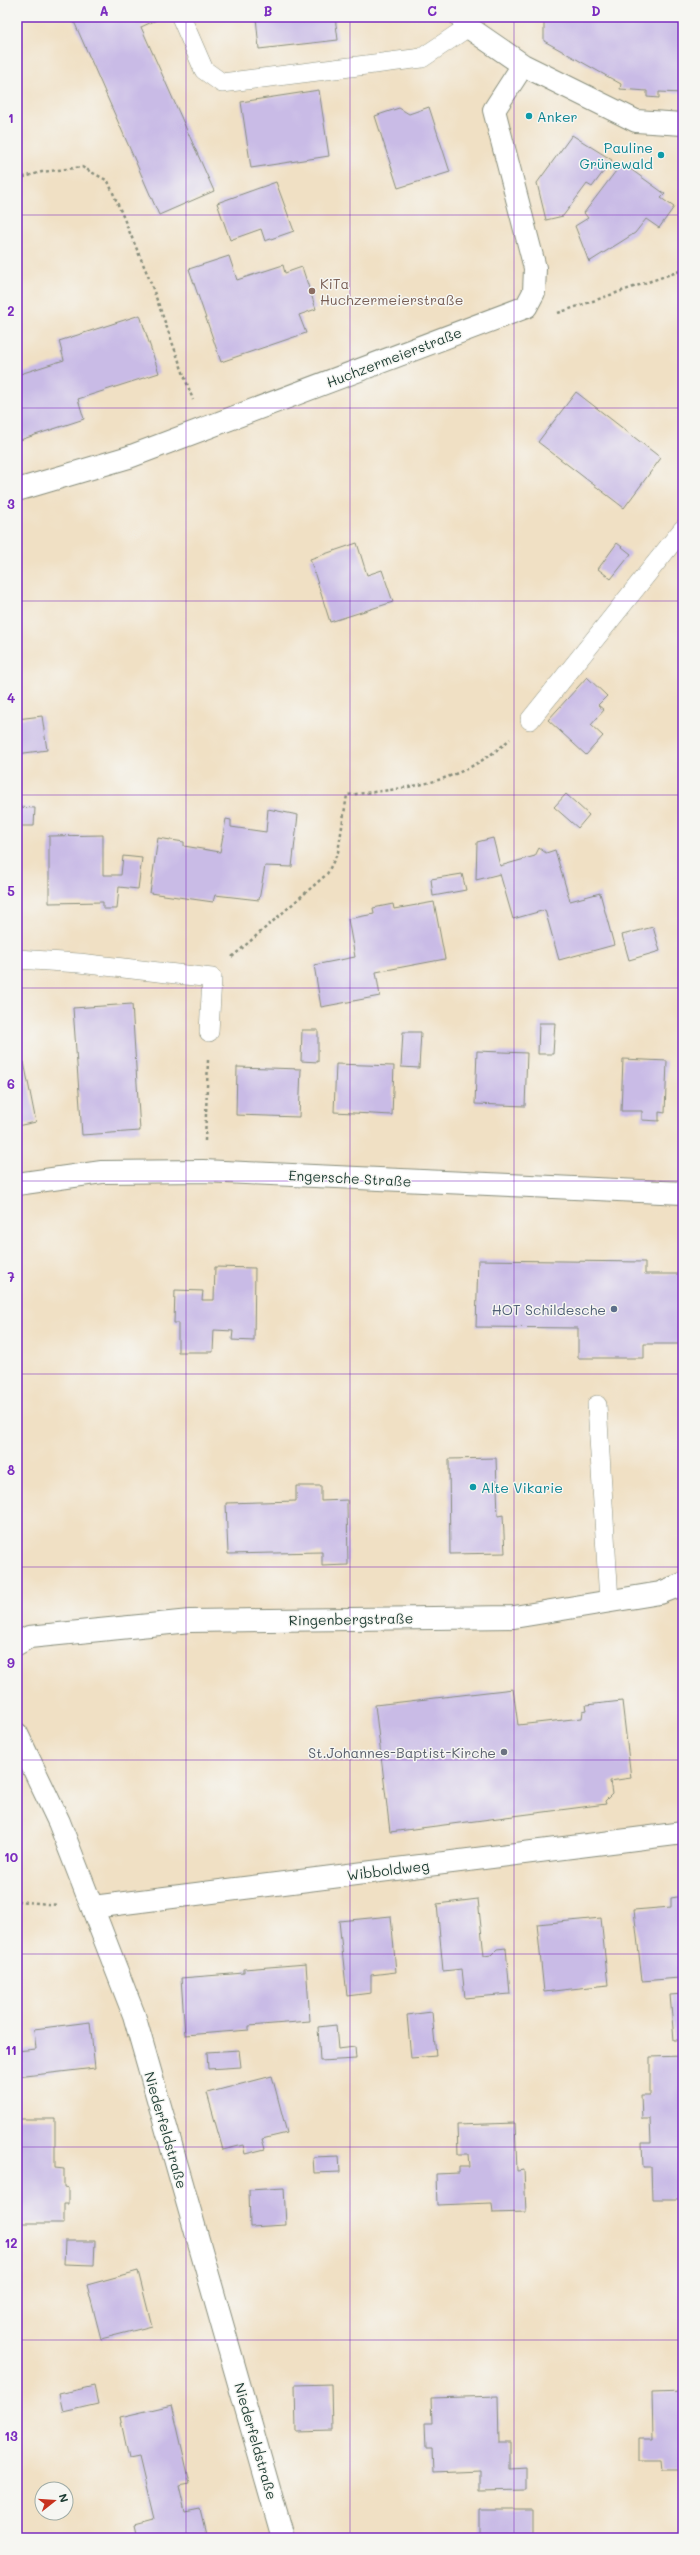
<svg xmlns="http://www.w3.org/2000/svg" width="700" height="2555" font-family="Mali,sans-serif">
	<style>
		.building { fill: #c9bbe6 }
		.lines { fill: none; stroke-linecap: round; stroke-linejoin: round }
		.service-casing { stroke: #888e7c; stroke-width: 20 }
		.minor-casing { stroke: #888e7c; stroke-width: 24 }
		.secondary-casing { stroke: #888e7c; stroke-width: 24 }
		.path { stroke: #888e7c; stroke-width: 2.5; stroke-dasharray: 3 3; stroke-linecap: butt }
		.service { stroke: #fff; stroke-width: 19 }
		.minor { stroke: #fff; stroke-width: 22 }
		.secondary { stroke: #fff; stroke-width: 22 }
		.grid { fill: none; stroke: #7b2cbf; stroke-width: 1; stroke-opacity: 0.55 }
		.culture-dot { fill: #0f9aa8; stroke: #f6f6f2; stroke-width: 1.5 }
		.education-dot { fill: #8d6e63; stroke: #f6f6f2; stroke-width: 1.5 }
		.service-dot { fill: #5c6f8a; stroke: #f6f6f2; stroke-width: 1.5 }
		.worship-dot { fill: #6b7280; stroke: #f6f6f2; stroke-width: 1.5 }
		.labels { text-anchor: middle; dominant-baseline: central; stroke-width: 3; stroke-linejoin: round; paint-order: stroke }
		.culture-label { font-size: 14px; fill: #0d838f; stroke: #f6f6f2; text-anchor: start }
		.education-label { font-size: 14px; fill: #785e54; stroke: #f6f6f2; text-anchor: start }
		.street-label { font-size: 14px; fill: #1f3d34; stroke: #f6f6f2 }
		.service-label { font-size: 14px; fill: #4e5e75; stroke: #f6f6f2; text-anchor: end }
		.worship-label { font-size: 14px; fill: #5b616d; stroke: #f6f6f2; text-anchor: end }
		.neatline { fill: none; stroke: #7b2cbf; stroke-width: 1.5 }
		.grid-label { font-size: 13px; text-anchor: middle; font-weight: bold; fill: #7b2cbf }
	</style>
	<rect width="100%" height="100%" fill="#f6f6f2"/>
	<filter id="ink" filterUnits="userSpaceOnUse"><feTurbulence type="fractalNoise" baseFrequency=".025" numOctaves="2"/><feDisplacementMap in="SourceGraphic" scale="8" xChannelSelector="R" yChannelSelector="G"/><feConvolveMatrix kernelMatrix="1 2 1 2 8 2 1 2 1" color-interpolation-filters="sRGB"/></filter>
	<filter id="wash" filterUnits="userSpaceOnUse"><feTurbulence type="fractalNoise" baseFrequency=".012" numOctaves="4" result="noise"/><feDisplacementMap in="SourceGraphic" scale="16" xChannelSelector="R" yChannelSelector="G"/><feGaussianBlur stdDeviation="0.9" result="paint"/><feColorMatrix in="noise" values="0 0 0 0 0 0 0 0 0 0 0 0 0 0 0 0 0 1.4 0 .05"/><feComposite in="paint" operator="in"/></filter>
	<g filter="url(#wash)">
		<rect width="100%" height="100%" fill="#f0e0c4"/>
		<g id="blocks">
			<path class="building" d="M72,17H163L141,27L214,191L159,215Z
				M256,17H335L338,40L259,49Z
				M532,17H683V93L659,92V98L647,97V91L620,89L621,84L544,41V22L532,21Z
				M319,90L329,156L251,168L241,102Z
				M429,107L450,172L398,188L375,116L399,108L409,114Z
				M572,135L612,160L592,187L587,184L563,216L546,220L537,183Z
				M622,163L665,194L661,198L674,207L659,228L646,219L635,233L589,262L575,226L588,218L584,213Z
				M276,182L294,231L265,241L261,229L230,240L217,203Z
				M229,256L237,280L283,265L285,273L302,267L316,309L299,315L306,333L221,362L189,269Z
				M140,315L159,373L78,399L84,419L17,441V375L64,360L59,341Z
				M576,392L661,458L624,508L538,442Z
				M357,543L367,575L382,570L393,602L330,622L310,559Z
				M617,543L631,554L611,579L598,569Z
				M587,677L607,696L598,705L604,710L591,725L603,736L586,755L548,720Z
				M42,716L47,750L17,754V719Z
				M566,794L589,815L578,828L554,807Z
				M17,807L35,808L34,826H17Z
				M268,809L298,815L292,867L265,866L259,900L215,895L213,902L150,893L158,838L184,842V846L220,852L226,819L231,820V827L266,832Z
				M103,835V875H121L123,856L142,858L138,889L119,887L117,909H103V902L49,903V836Z
				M493,838L500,866L535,856L539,848L546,853L555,850L570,901L600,893L614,945L559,960L545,910L513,919L500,874L476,880L477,842Z
				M462,874L466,890L433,896L431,879Z
				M434,902L445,959L376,972L380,996L321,1007L314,965L355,957L348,919L374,914L373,908L393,904L394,909Z
				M653,927L660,951L629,960L622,935Z
				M132,1004L140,1131L82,1135L73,1008Z
				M539,1023H555L553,1054H538Z
				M302,1030H318V1062L301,1061Z
				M403,1032H421L419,1068L401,1067Z
				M682,1033H683V1060H681Z
				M477,1051L527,1053L525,1106L475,1104Z
				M623,1059L667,1061L665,1113L659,1112V1121L642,1120V1111H621Z
				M24,1062L36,1122L17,1126V1063Z
				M336,1064L394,1066L392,1115L334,1112Z
				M237,1067L301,1069L299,1117L236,1115Z
				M478,1260L645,1262V1274H683V1344H644V1358H578V1328L476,1327Z
				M215,1267L255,1268L254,1341L232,1340L233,1331L214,1330L213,1352H178V1323H174L175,1290L203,1291L202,1300H214Z
				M496,1458L498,1516L503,1515L505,1553L450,1554L449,1459Z
				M296,1486H321V1501L347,1500L348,1565L322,1566V1552L228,1554L226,1503L296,1501Z
				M513,1689L518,1725L582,1718L583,1711L587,1710L586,1705L622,1701L631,1778L610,1781L612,1794L605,1801L606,1804L390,1832L375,1705Z
				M683,1896V1967L678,1968L679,1978L642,1981L634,1910L671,1907V1898Z
				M478,1899L484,1956L491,1955L497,1949L506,1948L510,1994L465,1998L462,1969L443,1971L437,1904Z
				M391,1916L396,1972L371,1975V1993L347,1996L339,1921Z
				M601,1918L608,1985L544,1992L537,1924Z
				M306,1964L310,2021L249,2026V2030L185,2035L181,1978L244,1973V1969Z
				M683,1994V2040H674L670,1995Z
				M432,2012L436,2056L411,2058L407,2015Z
				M90,2022L95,2068L17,2077V2051L36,2049L34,2029Z
				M336,2025L338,2049L355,2047L356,2059L320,2061L318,2027Z
				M239,2050L241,2067L208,2069L207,2052Z
				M683,2056V2199H652L651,2167H643L642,2143H651L650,2119H642L641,2095H650V2057Z
				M272,2076L287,2133L262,2139L265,2149L245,2154L243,2145L223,2150L207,2093Z
				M17,2119H55V2168L64,2169V2187L68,2188V2204H64V2223H17Z
				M515,2123L517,2171L524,2170L526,2212L493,2213L492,2203L437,2205L436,2174L459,2173V2167H469L468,2154H458L457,2125Z
				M339,2156L340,2172L314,2173L313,2157Z
				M284,2188L286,2225L250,2227L249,2190Z
				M65,2241H95L94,2265L64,2264Z
				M138,2271L152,2326L101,2339L87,2285Z
				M331,2384L332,2431L296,2432L295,2385Z
				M94,2386L98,2404L63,2412L59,2394Z
				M683,2392V2470H662L661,2460H639V2438H653L652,2393Z
				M498,2396L499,2443H510V2469L526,2468V2490L480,2491V2471L433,2473L432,2449H426L425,2423H432L431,2398Z
				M172,2405L190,2483L179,2485L185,2512L200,2509L207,2538H138L135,2525L154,2520L139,2457L129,2459L120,2417Z
				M479,2509H532V2538H479Z"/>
		</g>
	</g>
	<g filter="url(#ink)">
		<use href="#blocks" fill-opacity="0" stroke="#888e7c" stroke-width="1"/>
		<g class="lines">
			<g class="service-casing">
				<path id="service" d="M181,17L204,70L222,83L422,58L468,27
					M530,720L683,529
					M17,959L79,963L212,978L209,1032
					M597,1405L609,1601"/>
			</g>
			<g class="minor-casing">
				<path id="minor" d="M461,17L468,27L523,65L636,121L683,124
					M17,490L129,457L526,307L534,292L535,268L494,110L523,65
					M17,1644L29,1637L190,1621L514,1617L660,1593L683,1584
					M17,1734L59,1822L134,2015L283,2538
					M93,1907L683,1833"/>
			</g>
			<g class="secondary-casing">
				<path id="secondary" d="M17,1184L102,1172L203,1171L683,1193"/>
			</g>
			<path class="path" d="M17,179L42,172L82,167L108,181L149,278L193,400
				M558,313L683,270
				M232,957L327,874L338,852L347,795C410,788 461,784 510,739
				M205,1141L208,1060
				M17,1901L58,1905"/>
			<use href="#service" class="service"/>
			<use href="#minor" class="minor"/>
			<use href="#secondary" class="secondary"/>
		</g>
	</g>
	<path class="grid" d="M186,17V2538M350,17V2538M514,17V2538M17,215H683M17,408H683M17,601H683M17,795H683M17,988H683M17,1181H683M17,1374H683M17,1567H683M17,1760H683M17,1954H683M17,2147H683M17,2340H683"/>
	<g class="culture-dot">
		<circle cx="529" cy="116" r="4"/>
		<circle cx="661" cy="155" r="4"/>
		<circle cx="473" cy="1487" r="4"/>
	</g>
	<circle class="education-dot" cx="312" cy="291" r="4"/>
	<circle class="service-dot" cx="614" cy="1309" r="4"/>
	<circle class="worship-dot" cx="504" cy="1752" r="4"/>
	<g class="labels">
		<g class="culture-label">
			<text x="537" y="116">Anker</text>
			<text x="653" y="147" text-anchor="end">Pauline<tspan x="653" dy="16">Grünewald</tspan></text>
			<text x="481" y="1487">Alte Vikarie</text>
		</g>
		<g class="education-label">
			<text x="320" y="283">KiTa<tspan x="320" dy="16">Huchzermeierstraße</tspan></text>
		</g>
		<g class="street-label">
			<text transform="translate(394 357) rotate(-21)">Huchzermeierstraße</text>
			<text transform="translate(350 1178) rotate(3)">Engersche Straße</text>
			<text transform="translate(351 1619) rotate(-1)">Ringenbergstraße</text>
			<text transform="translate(388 1870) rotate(-7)">Wibboldweg</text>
			<text transform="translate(166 2130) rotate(74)">Niederfeldstraße</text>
			<text transform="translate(256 2441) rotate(74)">Niederfeldstraße</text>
		</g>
		<g class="service-label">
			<text x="606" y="1309">HOT Schildesche</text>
		</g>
		<g class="worship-label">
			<text x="496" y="1752">St.Johannes-Baptist-Kirche</text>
		</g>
	</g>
	<rect width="700" height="2555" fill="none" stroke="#f6f6f2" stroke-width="44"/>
	<g transform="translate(54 2501) rotate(73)"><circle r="19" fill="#f6f6f2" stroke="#a0aca6"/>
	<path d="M0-3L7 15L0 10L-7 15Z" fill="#c8321e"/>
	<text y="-6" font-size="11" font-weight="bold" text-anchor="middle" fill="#1f3d34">N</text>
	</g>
	<rect x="22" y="22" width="656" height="2511" class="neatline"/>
	<g class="grid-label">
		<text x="104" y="16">A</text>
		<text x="268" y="16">B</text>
		<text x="432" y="16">C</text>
		<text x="596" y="16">D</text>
		<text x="11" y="123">1</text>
		<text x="11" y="316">2</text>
		<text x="11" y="509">3</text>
		<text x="11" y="703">4</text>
		<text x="11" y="896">5</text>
		<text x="11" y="1089">6</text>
		<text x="11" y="1282">7</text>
		<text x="11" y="1475">8</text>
		<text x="11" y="1668">9</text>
		<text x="11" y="1862">10</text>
		<text x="11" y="2055">11</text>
		<text x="11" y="2248">12</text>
		<text x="11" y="2441">13</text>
	</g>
</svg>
